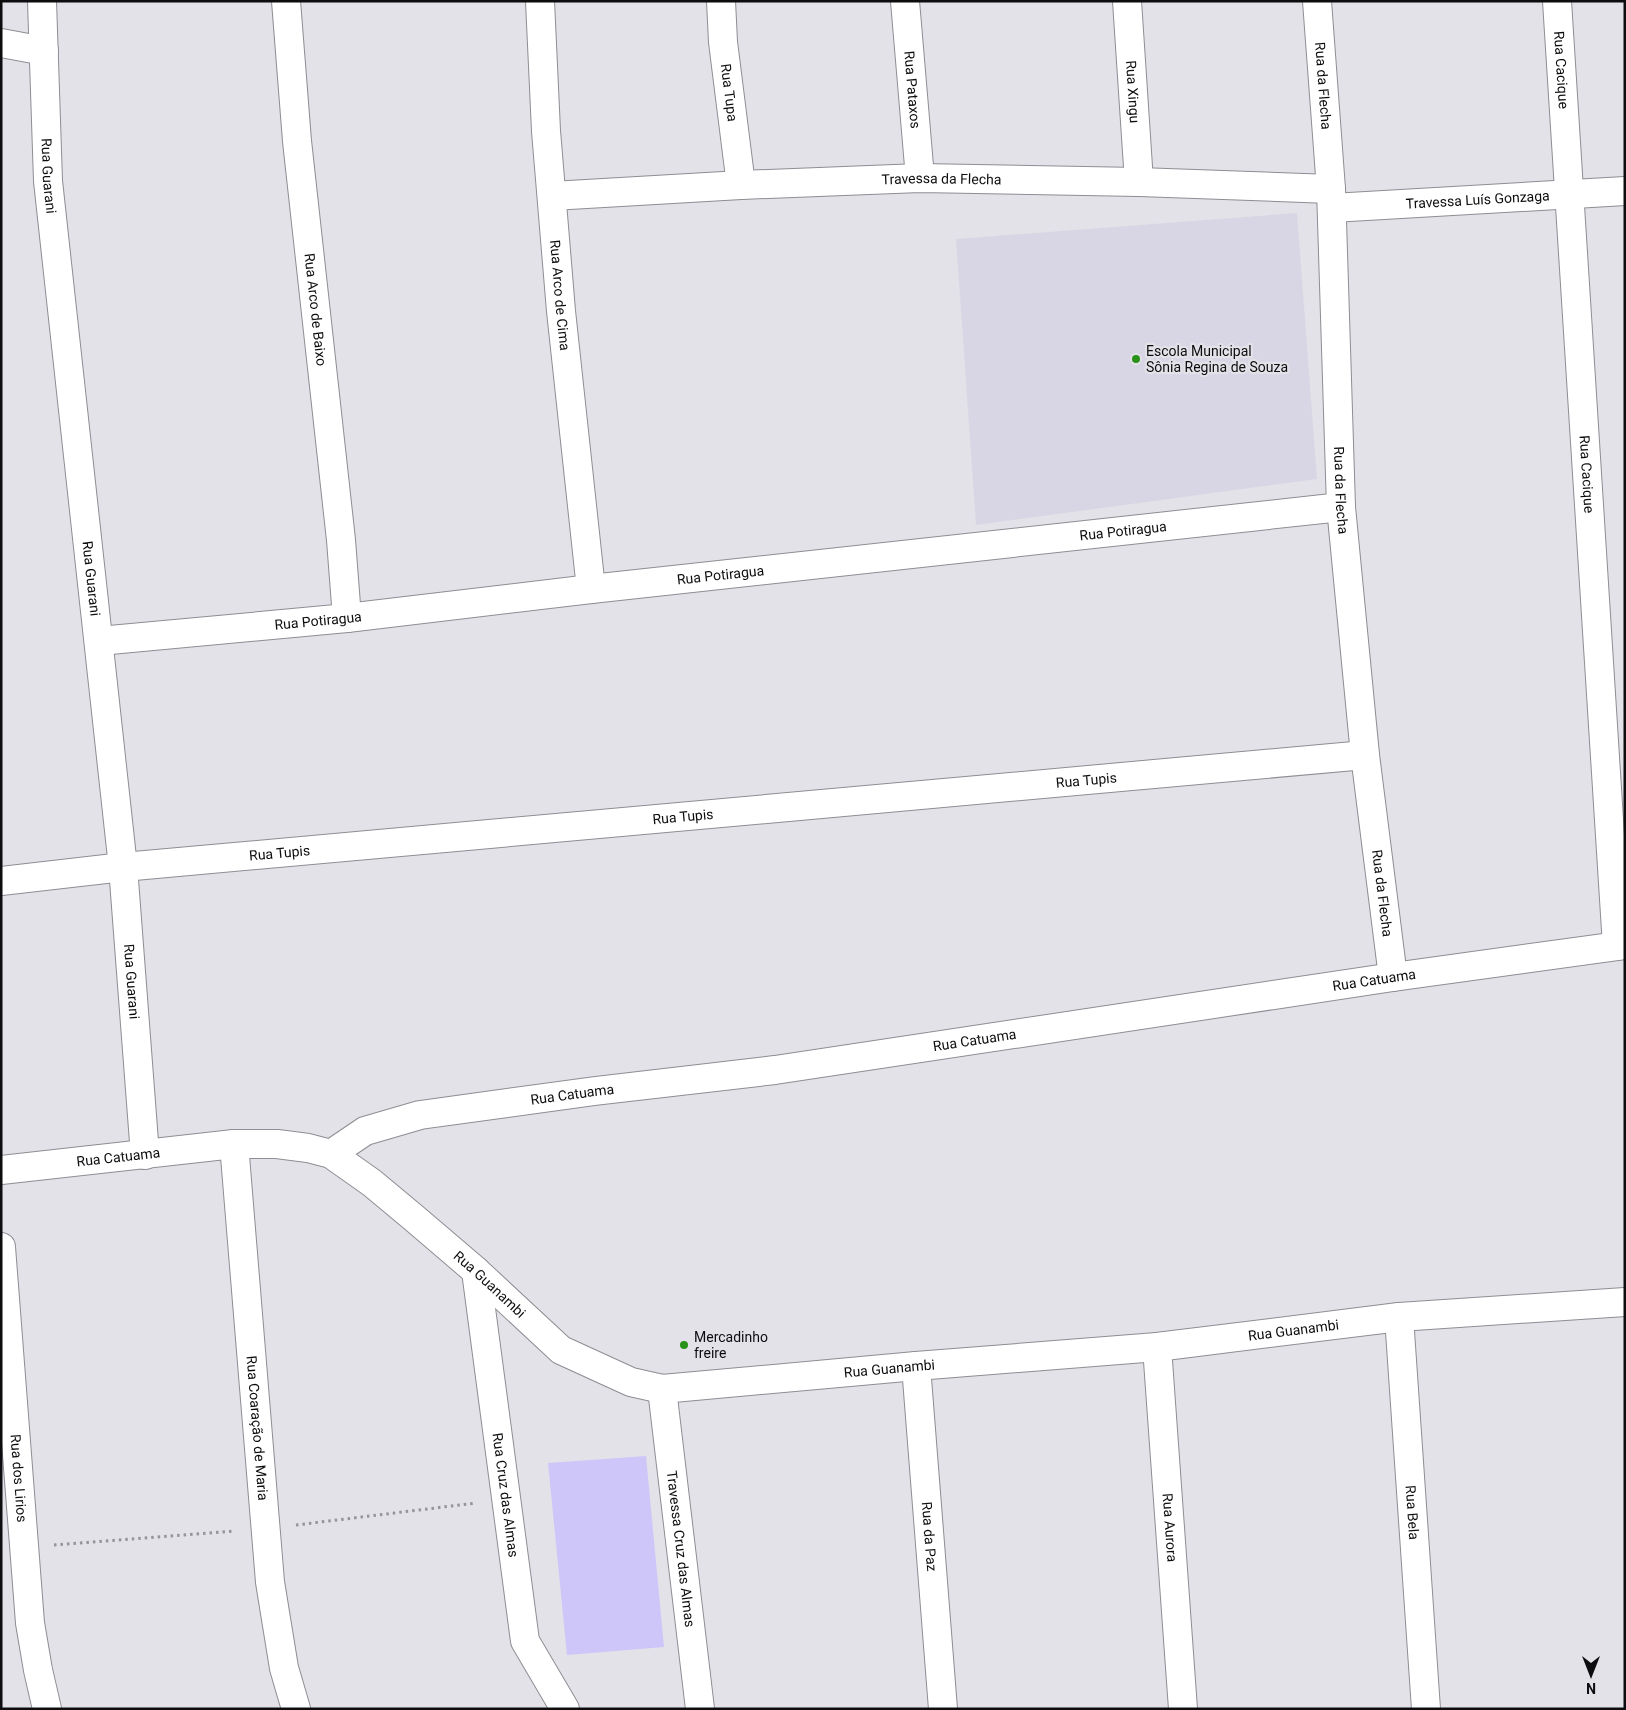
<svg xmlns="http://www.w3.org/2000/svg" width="1626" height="1710" font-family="Roboto,sans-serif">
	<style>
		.built { fill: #d8d6e4 }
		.grass { fill: #cec6f9 }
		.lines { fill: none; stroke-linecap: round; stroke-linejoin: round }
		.minor-casing { stroke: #8e8d93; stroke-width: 30 }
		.tertiary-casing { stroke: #8e8d93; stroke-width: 30 }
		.path { stroke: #959498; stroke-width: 3; stroke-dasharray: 2.5 4; stroke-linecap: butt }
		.minor { stroke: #fff; stroke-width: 28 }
		.tertiary { stroke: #fff; stroke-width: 28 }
		.poi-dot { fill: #289219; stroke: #e3e2e8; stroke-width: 2 }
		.labels { text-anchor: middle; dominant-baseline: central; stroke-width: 4.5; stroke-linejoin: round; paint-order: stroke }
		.street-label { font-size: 14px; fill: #0d0c0e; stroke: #e3e2e8 }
		.poi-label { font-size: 14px; fill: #0d0c0e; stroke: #e3e2e8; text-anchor: start }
	</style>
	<rect width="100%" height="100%" fill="#e3e2e8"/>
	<path class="built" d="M1297,213L1317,479L976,525L956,239Z"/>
	<path class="grass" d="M646,1456L664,1647L567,1655L548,1463Z"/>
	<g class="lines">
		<g class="minor-casing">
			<g id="minor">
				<path id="s1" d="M42,1L48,181L123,867L145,1155"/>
				<path id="s2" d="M286,1L297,141L341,540L347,618"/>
				<path id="s3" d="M540,1L546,131L561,311L591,589"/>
				<path id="s4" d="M721,1L723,42L741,185"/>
				<path id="s5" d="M905,1L920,178"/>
				<path id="s6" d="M1127,1L1139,182"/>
				<path id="s7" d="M1317,1L1331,189L1341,507L1365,755L1393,977"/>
				<path id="s8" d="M1557,1L1617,946"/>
				<path d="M1,43L44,51"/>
				<path id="s9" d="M552,196L741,185L920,178L1139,182L1331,189"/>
				<path id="s10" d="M1332,208L1625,191"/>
				<path id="s11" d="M99,641L347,618L591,589L1341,507"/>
				<path id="s12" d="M1,881L123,867L1365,755"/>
				<path id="s13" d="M234,1144L270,1582L284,1668L296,1709"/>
				<path id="s14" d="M331,1154L365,1131L420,1115L595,1091L775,1070L1393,977L1625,945"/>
				<path id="s15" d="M1,1247L30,1623L38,1670L47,1709"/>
				<path id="s16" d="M476,1271L525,1641L565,1709"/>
				<path id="s17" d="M1399,1317L1426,1709"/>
				<path id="s18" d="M1157,1347L1183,1709"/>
				<path id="s19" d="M916,1366L943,1709"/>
				<path id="s20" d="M662,1389L700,1709"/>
			</g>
		</g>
		<g class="tertiary-casing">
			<g id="tertiary">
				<path id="s21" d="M1,1170L234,1144H277L308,1148L331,1154L372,1183L414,1218L476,1271L561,1350L631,1382L662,1389L916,1366L1157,1347L1399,1317L1625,1302"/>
			</g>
		</g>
		<path class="path" d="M296,1525L476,1503
			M54,1545L235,1531"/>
		<use href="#minor" class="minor"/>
		<use href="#tertiary" class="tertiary"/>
	</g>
	<g class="poi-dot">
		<circle cx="1136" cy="359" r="5"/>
		<circle cx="684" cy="1345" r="5"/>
	</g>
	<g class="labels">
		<g class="street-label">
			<text stroke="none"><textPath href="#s8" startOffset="69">Rua Cacique</textPath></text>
			<text stroke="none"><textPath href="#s7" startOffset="85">Rua da Flecha</textPath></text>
			<text stroke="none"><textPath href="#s5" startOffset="89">Rua Pataxos</textPath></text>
			<text stroke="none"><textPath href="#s6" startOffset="91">Rua Xingu</textPath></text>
			<text stroke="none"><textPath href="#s4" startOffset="92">Rua Tupa</textPath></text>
			<text stroke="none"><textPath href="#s1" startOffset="175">Rua Guarani</textPath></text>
			<text stroke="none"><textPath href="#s9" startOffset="390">Travessa da Flecha</textPath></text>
			<text stroke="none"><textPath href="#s10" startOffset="146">Travessa Luís Gonzaga</textPath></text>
			<text stroke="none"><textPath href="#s3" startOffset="295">Rua Arco de Cima</textPath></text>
			<text stroke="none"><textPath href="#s2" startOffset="310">Rua Arco de Baixo</textPath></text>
			<text stroke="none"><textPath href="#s8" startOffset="474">Rua Cacique</textPath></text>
			<text stroke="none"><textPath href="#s7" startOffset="490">Rua da Flecha</textPath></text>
			<text stroke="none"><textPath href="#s11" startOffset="1030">Rua Potiragua</textPath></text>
			<text stroke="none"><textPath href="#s11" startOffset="625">Rua Potiragua</textPath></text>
			<text stroke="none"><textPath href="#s1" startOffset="580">Rua Guarani</textPath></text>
			<text stroke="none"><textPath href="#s11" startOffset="220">Rua Potiragua</textPath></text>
			<text stroke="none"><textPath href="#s12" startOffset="1090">Rua Tupis</textPath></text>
			<text stroke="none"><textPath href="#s12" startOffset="685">Rua Tupis</textPath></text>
			<text stroke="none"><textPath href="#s12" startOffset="280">Rua Tupis</textPath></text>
			<text stroke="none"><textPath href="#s7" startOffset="895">Rua da Flecha</textPath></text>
			<text stroke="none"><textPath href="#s14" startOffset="1062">Rua Catuama</textPath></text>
			<text stroke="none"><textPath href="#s1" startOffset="985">Rua Guarani</textPath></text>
			<text stroke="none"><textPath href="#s14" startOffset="658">Rua Catuama</textPath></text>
			<text stroke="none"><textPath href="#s14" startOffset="252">Rua Catuama</textPath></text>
			<text stroke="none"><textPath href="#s21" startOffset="118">Rua Catuama</textPath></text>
			<text stroke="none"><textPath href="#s21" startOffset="538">Rua Guanambi</textPath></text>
			<text stroke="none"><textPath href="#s21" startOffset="1378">Rua Guanambi</textPath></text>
			<text stroke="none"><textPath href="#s21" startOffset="972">Rua Guanambi</textPath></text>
			<text stroke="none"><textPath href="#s13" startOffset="285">Rua Coaração de Maria</textPath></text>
			<text stroke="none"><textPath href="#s15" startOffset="232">Rua dos Lirios</textPath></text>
			<text stroke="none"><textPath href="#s16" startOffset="226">Rua Cruz das Almas</textPath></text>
			<text stroke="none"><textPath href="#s17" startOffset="196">Rua Bela</textPath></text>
			<text stroke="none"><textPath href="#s18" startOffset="181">Rua Aurora</textPath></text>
			<text stroke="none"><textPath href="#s19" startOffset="171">Rua da Paz</textPath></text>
			<text stroke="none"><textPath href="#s20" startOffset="161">Travessa Cruz das Almas</textPath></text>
		</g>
		<g class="poi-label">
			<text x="1146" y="351">Escola Municipal<tspan x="1146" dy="16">Sônia Regina de Souza</tspan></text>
			<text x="694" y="1337">Mercadinho<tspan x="694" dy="16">freire</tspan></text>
		</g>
	</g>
	<rect width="1626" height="1710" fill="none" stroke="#0d0c0e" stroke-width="5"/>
	<g transform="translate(1591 1675) rotate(180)" stroke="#e3e2e8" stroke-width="4" paint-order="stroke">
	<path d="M0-4L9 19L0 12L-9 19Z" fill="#0d0c0e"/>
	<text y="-8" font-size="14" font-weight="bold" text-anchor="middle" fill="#0d0c0e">N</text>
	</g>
</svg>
